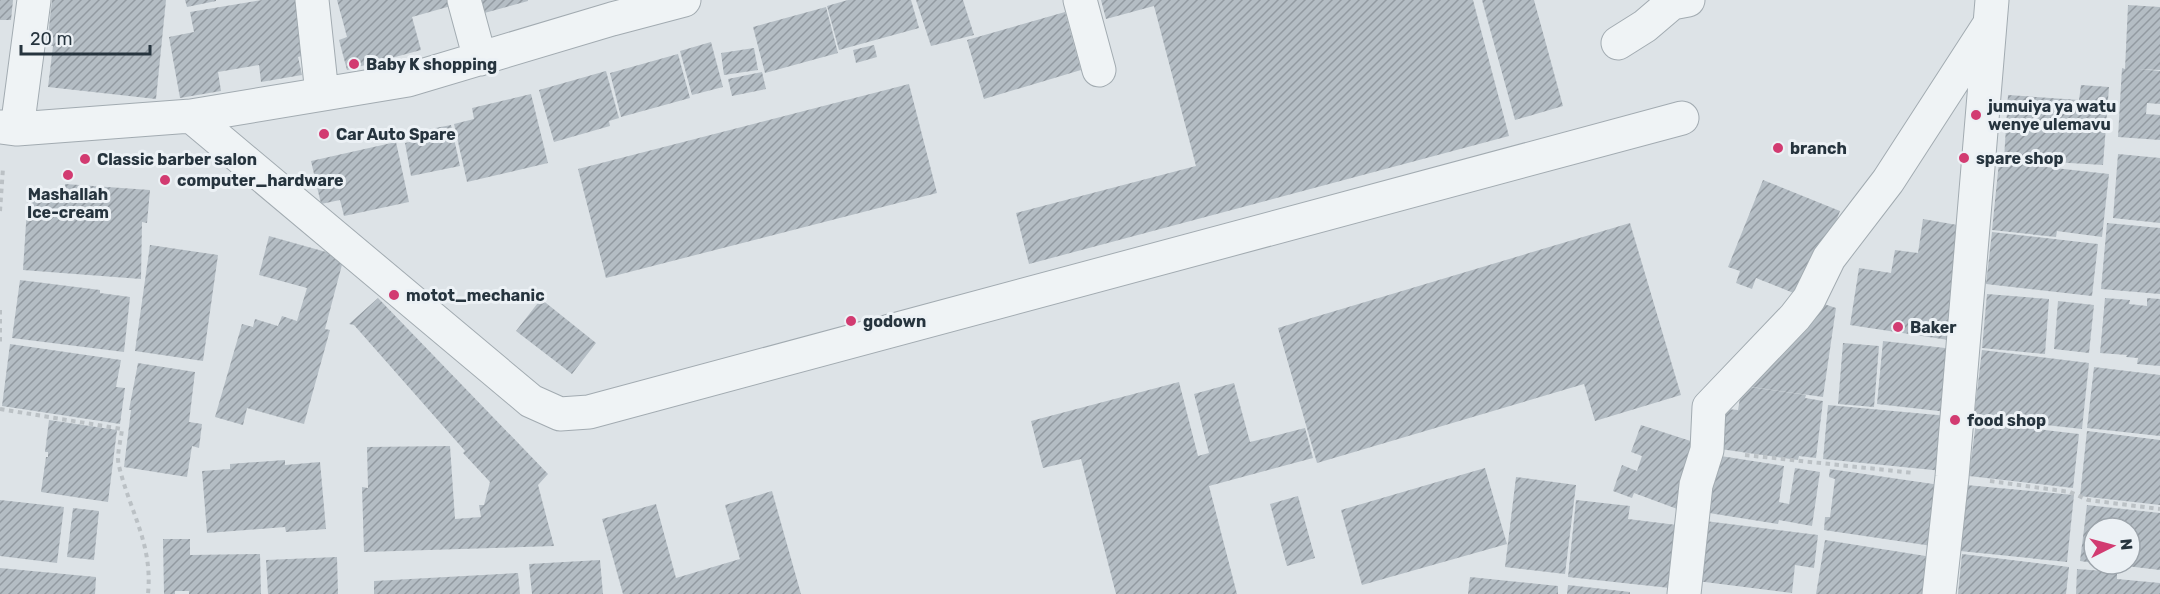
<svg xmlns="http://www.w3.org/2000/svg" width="2160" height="594" font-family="Rubik,sans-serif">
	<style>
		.building { fill: url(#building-hatch) }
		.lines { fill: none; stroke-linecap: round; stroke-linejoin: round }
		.minor-casing { stroke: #a2abb1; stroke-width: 35 }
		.path { stroke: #bbc1c5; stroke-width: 4; stroke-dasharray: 4.5 4.5; stroke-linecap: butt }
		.minor { stroke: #eff3f5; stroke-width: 33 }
		.poi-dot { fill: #d23b71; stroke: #ecf1f5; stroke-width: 2 }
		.labels { text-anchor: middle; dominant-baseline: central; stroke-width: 6; stroke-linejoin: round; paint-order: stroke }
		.poi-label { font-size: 16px; font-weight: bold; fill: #26343e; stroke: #ecf1f5; text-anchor: start }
	</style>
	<defs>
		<pattern id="building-hatch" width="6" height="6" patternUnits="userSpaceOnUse" patternTransform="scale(1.5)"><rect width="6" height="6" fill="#b4bdc4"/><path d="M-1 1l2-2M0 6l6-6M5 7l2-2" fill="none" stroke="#929aa1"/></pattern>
	</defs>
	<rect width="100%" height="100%" fill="#dde3e7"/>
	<path class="building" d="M0,0H13L11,20H0Z
		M52,0H166L156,99L48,87L53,46L47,45Z
		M185,0H216V1L187,7Z
		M262,0H296L305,55L298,57L302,75L261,82L259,65L218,72L221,91L180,98L169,37L194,32L190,12Z
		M337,0H457L458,4L412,17L421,50L347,70L339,40L347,37Z
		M472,0H528V1L477,15Z
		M848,0H911L919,28L839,50L827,6Z
		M916,0H963L974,35L931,46Z
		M1101,0H1473L1509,136L1029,264L1016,213L1196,166L1154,6L1106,19Z
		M1482,0H1534L1563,106L1515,120Z
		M2128,5L2160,7V70L2138,69L2160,71V104L2147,103L2146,114L2160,115V140L2118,137L2122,68L2125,69Z
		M826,7L838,53L765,73L753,27Z
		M1065,12L1081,70L984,99L967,40Z
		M711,42L723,87L692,95L680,51Z
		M874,45L877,57L856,63L853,50Z
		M754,48L758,70L724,75L721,53Z
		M678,54L690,98L621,117L610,73Z
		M606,71L619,118L609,121L610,126L554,142L539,90Z
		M762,72L766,89L732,96L728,79Z
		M909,84L937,193L606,278L578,169Z
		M2081,85L2109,87L2103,165L2004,159L2008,95L2079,100Z
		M531,94L548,163L467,182L454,124L474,119L472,108Z
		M451,125L460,166L411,176L405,143L431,137L430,129Z
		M396,142L409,202L344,216L340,200L321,204L311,161Z
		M2118,154L2160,158V223L2113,218Z
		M1999,162L2109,174L2102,237L2057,231L2056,237L1992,230Z
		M1763,180L1840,211L1806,298L1756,278L1752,289L1736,283L1740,271L1728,267Z
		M65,184L150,190L147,223L142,222L141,279L23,270L28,193L64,196Z
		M1923,219L1963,226L1955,341L1850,325L1859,268L1891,273L1895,250L1918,253Z
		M1630,223L1681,395L1595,421L1584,384L1317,463L1278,328Z
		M2107,223L2160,228V294L2101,289Z
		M1992,232L2098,244L2092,296L1986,284Z
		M269,236L344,257L325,329L330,330L304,424L247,408L243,425L215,417L242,324L253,327L255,319L278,326L282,316L297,321L307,288L259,275Z
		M150,245L218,255L203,361L135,351Z
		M20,280L100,290V293L130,297L124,352L12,338Z
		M1987,294L2049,299L2045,354L1982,348Z
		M378,298L548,474L538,485L554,546L364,552L362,487L368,488L367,447L450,446L455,519L481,517L479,505H484L490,482L463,453L465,451L354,325L349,324Z
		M2105,298L2130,300L2129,304L2147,306V298L2160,299V366L2137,364L2138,358L2126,357L2127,355L2100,353Z
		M541,299L596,343L572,374L516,331Z
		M1815,301L1836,308L1823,397L1752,387L1750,370Z
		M2058,301L2094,305L2089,353L2054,349Z
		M1883,341L1954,349L1947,412L1877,404Z
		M1843,343L1879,346L1874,407L1838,404Z
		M10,344L121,360L116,387L125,388L120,424L2,406Z
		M1982,350L2089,363L2082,429L1974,417Z
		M138,363L195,372L189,422L202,424L199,448L192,446L187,477L124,467L131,410H129Z
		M2094,367L2160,375V436L2087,428Z
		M1179,382L1198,456L1209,453L1194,394L1234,383L1250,442L1305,428L1313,458L1209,486L1237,594H1116L1081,459L1043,468L1031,421Z
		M1742,386L1806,395L1805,398L1823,401L1816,458L1799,456L1798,460L1720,449L1726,409L1738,410Z
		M1828,405L1948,416L1943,471L1823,459Z
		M49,420L117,430L108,502L41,492L46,457H48V452H45Z
		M1976,422L2079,434L2073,488L1969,476Z
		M1641,425L1703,445L1680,510L1634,493L1632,498L1613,491L1622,465L1637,471L1642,456L1631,452Z
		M2087,431L2160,440V505L2080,496Z
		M1708,454L1784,466L1779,502L1789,504L1795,468L1820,472L1812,526L1779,520L1778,524L1709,513L1713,484Z
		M285,460V465L320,462L326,529L286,532L285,527L207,533L202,471L230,469V464Z
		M1485,468L1507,544L1362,585L1341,510Z
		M1830,469L1940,485L1932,546L1824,530L1825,517H1830L1835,479L1829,477Z
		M1516,477L1576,485L1565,574L1505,567Z
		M1966,485L2074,495L2067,562L1960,551Z
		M772,491L801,594H623L602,519L656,504L676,578L740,559L725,505Z
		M1298,496L1315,558L1287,566L1270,504Z
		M0,500L64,507L57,563L0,556Z
		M1576,500L1630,506L1628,519L1685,526L1679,589L1568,577Z
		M2087,505L2160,513V570L2118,565L2130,564V528H2094V563L2080,561Z
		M73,508L99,511L94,560L67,557Z
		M1705,521L1818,535L1814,568L1795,565L1792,593L1697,581Z
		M163,539H190V555L260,554L261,594H189V591H175V594H164Z
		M1825,540L1932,557L1926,594H1816Z
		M1962,554L2069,567L2066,594H1958Z
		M337,557L338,594H268L266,560Z
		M600,560L603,594H532L529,564Z
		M0,568L96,577L95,594H0Z
		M2077,569L2117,572V579L2160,583V594H2076Z
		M518,573L520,594H374V581Z
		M1470,577L1558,586V594H1468Z
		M1568,585L1630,592V594H1567Z"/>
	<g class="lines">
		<g class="minor-casing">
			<path id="minor" d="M312,0L322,94
				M464,0L480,59
				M1080,0L1099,70
				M1618,43L1645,26L1672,3L1688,0
				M191,116L531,401L560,414L589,412L1682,118
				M0,127L17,129L191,116L408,80L612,19L684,0
				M17,129L34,0
				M1684,594L1696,485L1707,450L1709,407L1795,317L1809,299L1829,258L1888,181L1989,25
				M1939,594L1952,477L1992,0"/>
		</g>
		<path class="path" d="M0,211L3,168
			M0,310V344
			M0,409L122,429C121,440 116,456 119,466C130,512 153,544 148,594
			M1745,455L1914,473
			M1990,481L2070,492L2088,500L2160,509"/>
		<use href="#minor" class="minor"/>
	</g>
	<g class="poi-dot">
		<circle cx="354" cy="64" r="6"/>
		<circle cx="1976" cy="115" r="6"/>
		<circle cx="324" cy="134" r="6"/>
		<circle cx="1778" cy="148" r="6"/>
		<circle cx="1964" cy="158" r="6"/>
		<circle cx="85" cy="159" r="6"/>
		<circle cx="68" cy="175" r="6"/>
		<circle cx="165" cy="180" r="6"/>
		<circle cx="394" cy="295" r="6"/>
		<circle cx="851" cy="321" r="6"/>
		<circle cx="1898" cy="327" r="6"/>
		<circle cx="1955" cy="420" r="6"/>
	</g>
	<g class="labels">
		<g class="poi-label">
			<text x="366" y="64">Baby K shopping</text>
			<text x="1988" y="106">jumuiya ya watu<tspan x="1988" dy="18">wenye ulemavu</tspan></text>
			<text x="336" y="134">Car Auto Spare</text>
			<text x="1790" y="148">branch</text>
			<text x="1976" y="158">spare shop</text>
			<text x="97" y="159">Classic barber salon</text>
			<text x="177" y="180">computer_hardware</text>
			<text x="68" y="194" text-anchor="middle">Mashallah<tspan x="68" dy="18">Ice-cream</tspan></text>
			<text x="406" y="295">motot_mechanic</text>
			<text x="863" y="321">godown</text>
			<text x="1910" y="327">Baker</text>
			<text x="1967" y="420">food shop</text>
		</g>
	</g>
	<g transform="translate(2112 546) rotate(84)"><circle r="28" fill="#ecf1f5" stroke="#9da5ac" stroke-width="1.5"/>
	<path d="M0-4.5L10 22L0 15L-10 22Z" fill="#d23b71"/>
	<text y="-9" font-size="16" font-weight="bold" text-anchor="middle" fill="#26343e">N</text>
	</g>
	<path d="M21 45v9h129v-9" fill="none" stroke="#26343e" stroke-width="3"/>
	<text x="30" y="45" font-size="18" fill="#26343e" stroke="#ecf1f5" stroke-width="4.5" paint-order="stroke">20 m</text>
</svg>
